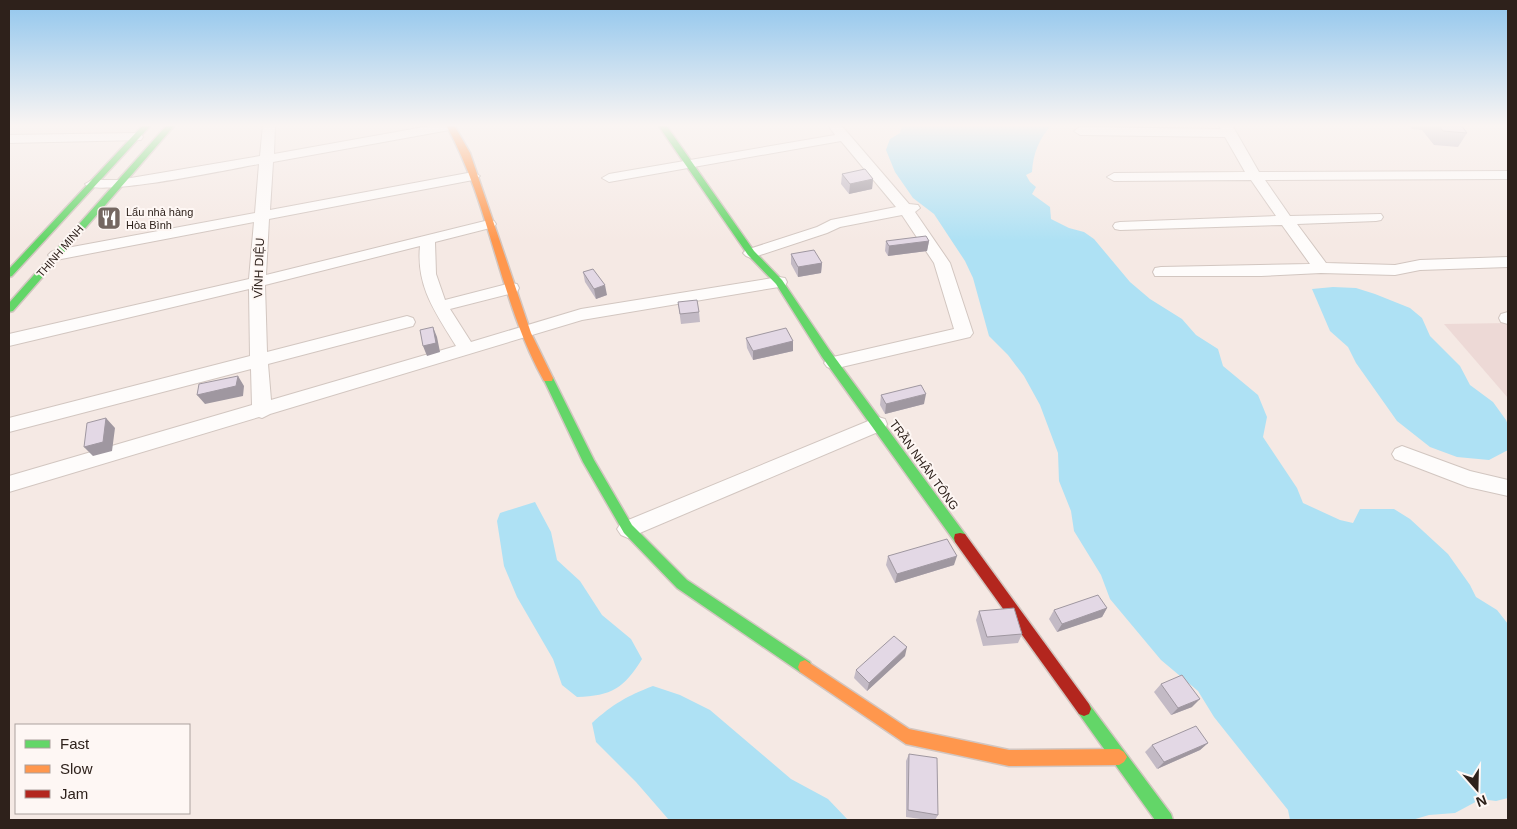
<svg xmlns="http://www.w3.org/2000/svg" width="1517" height="829" font-family="Arial,sans-serif">
	<style>
		.commercial { fill: #edd9d6 }
		.water { fill: #aee1f4 }
		.lines { fill: none; stroke-linecap: round; stroke-linejoin: round }
		.street-casing { stroke: #d2c6c0; stroke-width: 2 }
		.fast-casing { stroke: #d2c6c0; stroke-width: 3 }
		.slow-casing { stroke: #d2c6c0; stroke-width: 3 }
		.jam-casing { stroke: #d2c6c0; stroke-width: 3 }
		.street { fill: #fefcfb; fill-rule: evenodd }
		.fast { fill: #63d668; fill-rule: evenodd }
		.slow { fill: #ff974d; fill-rule: evenodd }
		.jam { fill: #b3261e; fill-rule: evenodd }
		.wall { fill: #c3bac5 }
		.shaded-wall { fill: #9f97a0 }
		.building { fill: #e3d8e5; stroke: #9f97a0 }
		.labels { text-anchor: middle; dominant-baseline: central; stroke-width: 4; stroke-linejoin: round; paint-order: stroke }
		.far-poi-label { font-size: 11px; fill: #2e211b; stroke: #fef7f4; text-anchor: start }
		.far-street-label { font-size: 11px; fill: #2e211b; stroke: #fef7f4 }
		.street-label { font-size: 12px; fill: #2e211b; stroke: #fef7f4 }
	</style>
	<rect width="100%" height="100%" fill="#f5e9e4"/>
	<path class="commercial" d="M1508,323V398L1444,324Z"/>
	<path class="water" d="M902,125H1052C1039,138 1033,154 1032,172L1026,175L1030,182L1036,187L1032,194L1050,207L1051,219L1069,228L1084,232L1094,239L1130,282L1150,299L1182,319L1196,335L1218,349L1223,366L1258,395L1267,417L1263,437L1297,488L1303,503L1340,520L1353,523L1360,509H1394L1410,519L1448,554L1470,585L1476,597L1497,610L1508,624V798L1496,801L1481,799L1455,813L1429,815L1412,820H1290L1288,810L1214,717L1198,691L1161,660L1110,599L1101,575L1074,531L1071,511L1059,481L1058,453L1040,405L1024,376L1008,355L989,336L973,278L965,261L934,214L913,198L895,172L886,150L890,139L900,133Z
		M1333,287L1356,288L1375,294L1410,308L1422,318L1430,336L1460,366L1470,385L1493,402L1506,420L1508,425V450L1489,460L1457,457L1430,447L1397,421L1356,363L1348,347L1330,331L1312,289Z
		M535,502L551,532L557,560L580,581L602,615L631,639L642,659C624,688 612,696 577,697L562,685L553,659L517,597L504,566L497,521L500,513Z
		M653,686L680,695L710,710L791,779L828,799L848,820H669L636,782L596,742L592,723C613,704 627,696 653,686Z"/>
	<g class="lines">
		<g class="street-casing">
			<path id="street" d="M263,125H275L274,154L435,125H456L455,129L273,162L270,210L473,172L480,176L473,180L269,219L266,275L489,220L494,221L496,224L494,227L435,242L436,274L445,300L511,283L517,284L519,288L517,292L450,309L471,342L581,309L779,277L785,278L787,282L785,286L779,287L582,320L270,414L262,418L259,417L9,492V476L252,405L251,369L9,432V418L250,356L249,289L9,346V334L249,279L254,222L56,260L51,258L48,255L51,252L56,250L255,213L259,164C236,168 95,198 85,184L92,180H119L260,156ZM420,246C416,287 436,313 456,346L271,400L268,364L413,326L415,322L413,318L407,316L267,352L265,285Z
				M828,125H841L909,204L918,205L920,208L915,212L950,263L973,333L970,337L833,369L827,367L824,363L827,359L833,357L954,329L934,263L902,215L840,227L827,233L751,258L746,256L743,253L746,250L817,227L831,220L896,207L841,141L609,182L602,178L609,174L835,135Z
				M1219,125H1232L1259,172L1508,171V179L1265,180L1290,216L1381,214L1383,217L1381,220L1376,221L1297,224L1326,263L1395,265L1420,260L1508,257V267L1420,270L1395,275L1321,273L1261,276H1155L1153,272L1155,268L1161,267L1310,264L1282,225L1120,230L1115,229L1113,226L1115,223L1120,222L1276,216L1251,180L1114,181L1107,177L1114,173L1245,172L1225,137L1080,135L1074,131L1080,127L1221,129Z
				M136,133L141,134L143,137L141,140L9,143V135Z
				M1508,312V324L1501,322L1499,318L1501,314Z
				M878,417L885,419L887,424L885,429L635,535L628,538L621,535L617,529L621,523Z
				M1402,446L1470,471L1508,480V496L1468,487L1395,459L1392,454L1395,449Z"/>
		</g>
		<g class="fast-casing">
			<path id="fast" d="M143,125H151L12,276L9,277V269Z
				M167,125H175L13,311L9,312V303Z
				M658,125H666L754,251L782,280L830,351L965,534L966,538L965,542L960,543L955,542L822,357L776,284L748,255Z
				M548,374L553,378L594,460L632,525L687,580L810,662L812,667L810,672L805,674L800,672L677,588L624,533L583,462L543,378Z
				M1084,702L1089,704L1171,814L1173,820H1155L1079,714L1077,709L1079,704Z"/>
		</g>
		<g class="slow-casing">
			<path id="slow" d="M446,125H454L470,153L531,333L553,378L552,381H544C499,301 491,205 446,125Z
				M805,660L909,729L1009,750L1119,749L1124,752L1127,757L1124,762L1119,765L1009,766L906,744L800,672L798,667L800,662Z"/>
		</g>
		<g class="jam-casing">
			<path id="jam" d="M960,533L965,534L1089,704L1091,709L1089,714L1084,716L1079,714L955,542L954,538L955,534Z"/>
		</g>
		<use href="#street" class="street"/>
		<use href="#fast" class="fast"/>
		<use href="#slow" class="slow"/>
		<use href="#jam" class="jam"/>
	</g>
	<path class="wall" d="M1409,125H1461L1467,133L1458,147L1434,145L1422,130L1412,129Z
		M842,174L873,179L872,189L849,194L841,184Z
		M886,241H929L927,251L888,256L885,251Z
		M791,254L822,263L821,273L798,277L791,264Z
		M583,272L607,295L596,299L585,282Z
		M678,302L699,312L700,322L681,324Z
		M746,338L793,341V351L753,360L747,348Z
		M881,395L924,404L885,414L880,405Z
		M888,556L954,565L895,583L886,565Z
		M1107,608L1102,617L1057,632L1049,619L1054,610Z
		M979,611L1022,634L1018,643L983,646L976,620Z
		M905,656L867,691L854,678L856,670Z
		M1161,684L1192,707L1171,715L1154,692Z
		M1208,743L1200,750L1157,769L1145,752L1152,745Z
		M909,754L938,815L935,820H928L906,817V761Z"/>
	<path class="shaded-wall" d="M873,179L872,189L849,194L850,184Z
		M929,241L927,251L888,256L889,246Z
		M822,263L821,273L798,277V267Z
		M605,285L607,295L596,299L594,289Z
		M433,327L437,337L440,352L427,356L423,346Z
		M793,341V351L753,360V351Z
		M238,376L244,386L243,396L205,404L197,395Z
		M926,394L924,404L885,414L886,404Z
		M106,418L115,428L112,451L93,456L84,447Z
		M957,556L954,565L895,583L897,574Z
		M1107,608L1102,617L1057,632L1062,624Z
		M907,647L905,656L867,691L869,683Z
		M1200,699L1192,707L1171,715L1178,708Z
		M1208,743L1200,750L1157,769L1164,762Z"/>
	<path class="building" d="M1438,125H1461L1467,133L1443,131Z
		M865,169L873,179L850,184L842,174Z
		M926,236L929,241L889,246L886,241Z
		M814,250L822,263L798,267L791,254Z
		M593,269L605,285L594,289L583,272Z
		M697,300L699,312L680,314L678,302Z
		M433,327L436,343L423,346L420,330Z
		M786,328L793,341L753,351L746,338Z
		M238,376L236,386L197,395L199,384Z
		M921,385L926,394L886,404L881,395Z
		M106,418L103,442L84,447L87,423Z
		M947,539L957,556L897,574L888,556Z
		M1098,595L1107,608L1062,624L1054,610Z
		M1014,608L1022,634L987,637L979,611Z
		M894,636L907,647L869,683L856,670Z
		M1182,675L1200,699L1178,708L1161,684Z
		M1196,726L1208,743L1164,762L1152,745Z
		M909,754L937,758L938,815L908,810Z"/>
	<linearGradient id="sky" x2="0" y2="1"><stop stop-color="#91c6ed"/><stop offset="0.52" stop-color="#faf5f3"/><stop offset="1" stop-color="#faf5f3" stop-opacity="0"/></linearGradient>
	<rect width="1517" height="241" fill="url(#sky)"/>
	<defs>
		<g id="restaurant-square" transform="scale(1.25)"><rect x="-9" y="-9" width="18" height="18" rx="4" fill="#746761" stroke="#fef7f4"/><path d="M-5-6h1v4h1v-4h1v4h1v-4h1v5L-1.5 .5V6h-2V.5L-5-1ZM5-6V6H3V1.5H1.5Q1.5-4 5-6Z" fill="#fff"/></g>
	</defs>
	<g fill-rule="evenodd">
		<use href="#restaurant-square" x="109" y="218"/>
	</g>
	<g class="labels">
		<g class="far-poi-label">
			<text x="126" y="212">Lẩu nhà hàng<tspan x="126" dy="13">Hòa Bình</tspan></text>
		</g>
		<g class="far-street-label">
			<text transform="translate(60 251) rotate(-49)">THỊNH MINH</text>
		</g>
		<g class="street-label">
			<text transform="translate(259 268) rotate(-88)">VĨNH DIỆU</text>
			<text transform="translate(924 465) rotate(54)">TRẦN NHÂN TÔNG</text>
		</g>
	</g>
	<rect width="1517" height="829" fill="none" stroke="#2e211b" stroke-width="20"/>
	<rect x="15" y="724" width="175" height="90" fill="#fef7f4" stroke="#aba19d"/>
	<rect x="25" y="740" width="25" height="8" fill="#63d668" stroke="#aba19d"/>
	<text x="60" y="749" font-size="15" fill="#2e211b">Fast</text>
	<rect x="25" y="765" width="25" height="8" fill="#ff974d" stroke="#aba19d"/>
	<text x="60" y="774" font-size="15" fill="#2e211b">Slow</text>
	<rect x="25" y="790" width="25" height="8" fill="#b3261e" stroke="#aba19d"/>
	<text x="60" y="799" font-size="15" fill="#2e211b">Jam</text>
	<g transform="translate(1477 789) rotate(160)" stroke="#fef7f4" stroke-width="4" paint-order="stroke">
	<path d="M0-4L9 19L0 12L-9 19Z" fill="#2e211b"/>
	<text y="-8" font-size="14" font-weight="bold" text-anchor="middle" fill="#2e211b">N</text>
	</g>
</svg>
